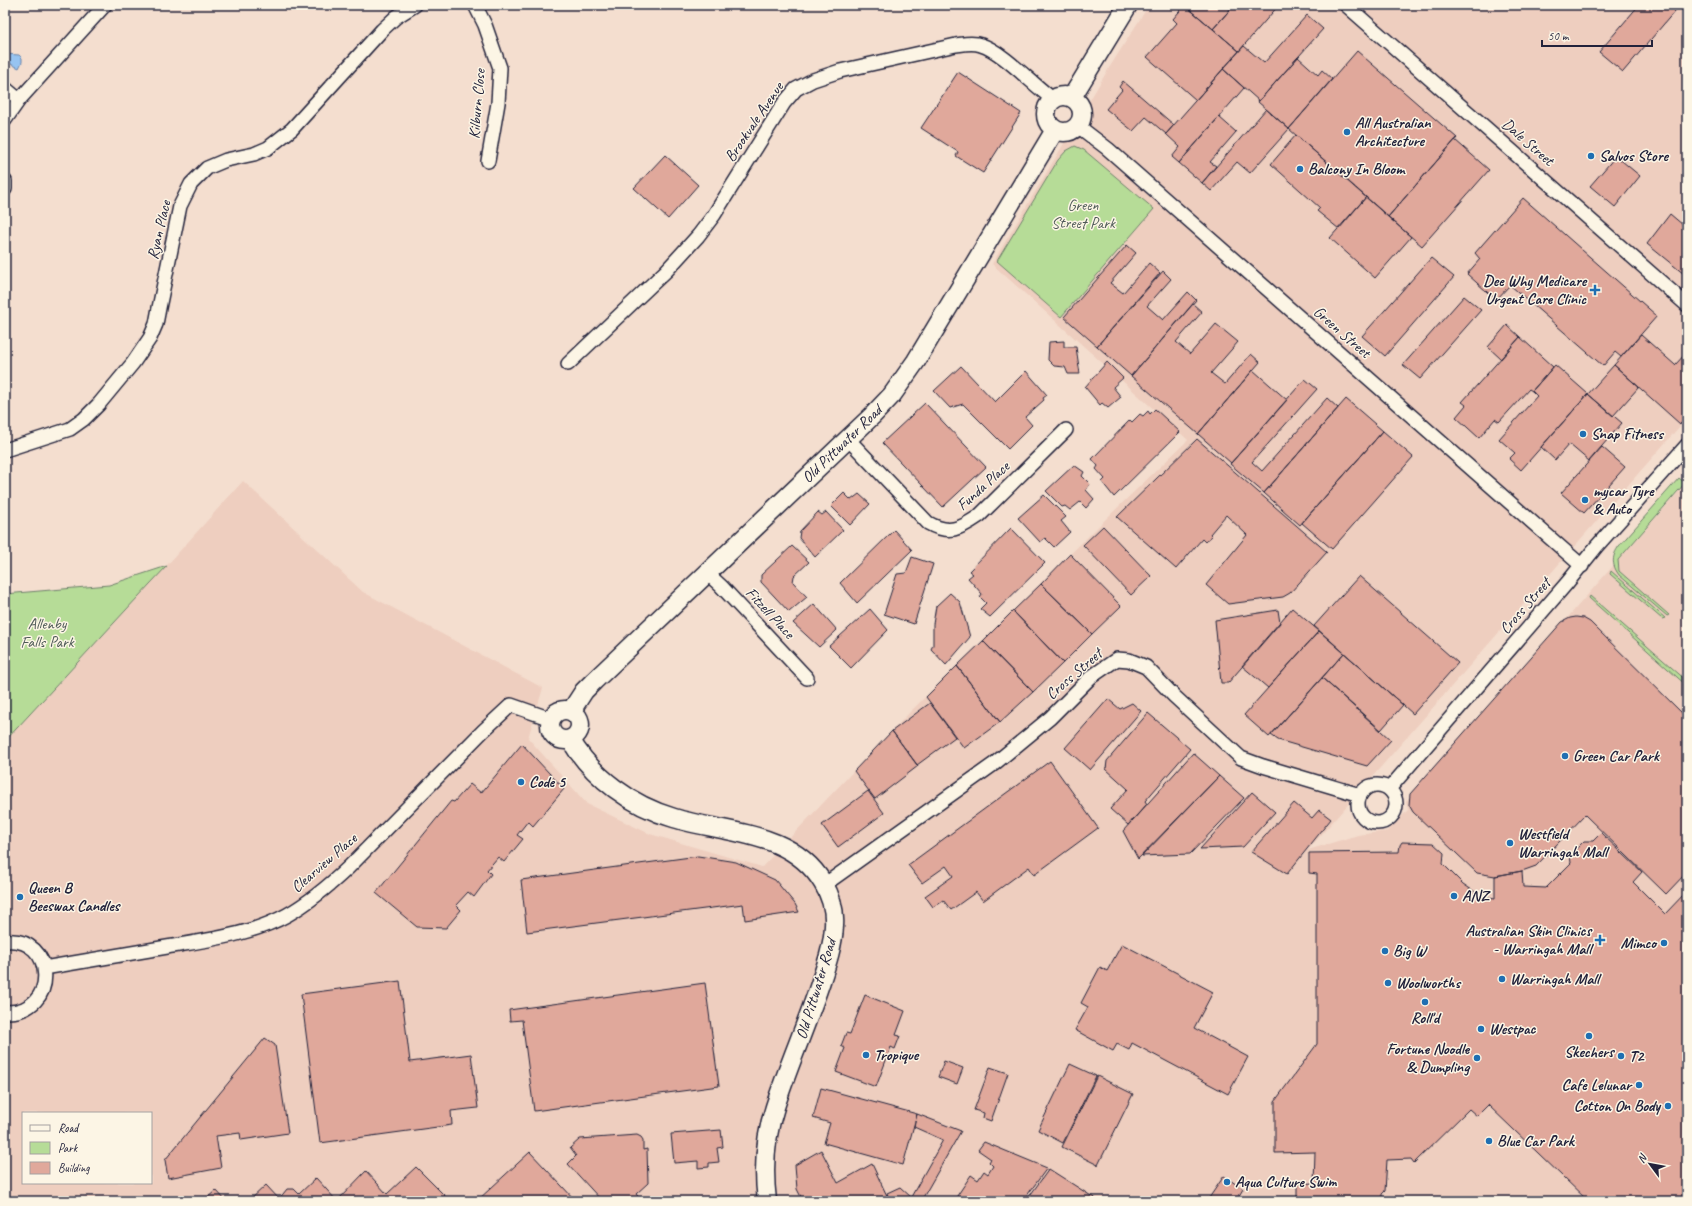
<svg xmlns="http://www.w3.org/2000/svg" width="1692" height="1206" font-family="Caveat,sans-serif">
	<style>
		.built { fill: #eecebf; fill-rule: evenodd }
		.green { fill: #b6dc97; stroke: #6c7f69 }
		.water { fill: #97c4f1; stroke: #6883a8 }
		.building { fill: #e0a89b; stroke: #22223b }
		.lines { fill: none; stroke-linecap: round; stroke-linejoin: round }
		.street-casing { stroke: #22223b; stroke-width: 16 }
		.secondary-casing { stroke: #22223b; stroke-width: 21 }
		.street { stroke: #fcf5e5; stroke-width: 13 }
		.secondary { stroke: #fcf5e5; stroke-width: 18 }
		.poi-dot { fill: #1f6fb2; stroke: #fcf5e5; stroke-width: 1.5 }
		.labels { text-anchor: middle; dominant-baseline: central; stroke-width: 3; stroke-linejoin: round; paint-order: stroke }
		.street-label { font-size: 16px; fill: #22223b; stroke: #fcf5e5 }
		.poi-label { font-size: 16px; font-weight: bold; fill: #22223b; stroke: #fcf5e5; text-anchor: start }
		.park-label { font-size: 16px; fill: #4e5a57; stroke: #fcf5e5 }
	</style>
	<rect width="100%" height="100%" fill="#f4decf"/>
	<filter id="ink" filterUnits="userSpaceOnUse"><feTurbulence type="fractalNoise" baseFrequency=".025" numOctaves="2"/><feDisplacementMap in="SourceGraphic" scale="8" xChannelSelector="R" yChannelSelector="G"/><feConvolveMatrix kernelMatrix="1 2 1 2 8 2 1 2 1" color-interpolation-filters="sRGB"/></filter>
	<g filter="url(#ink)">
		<path class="built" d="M1149,5H1687V418L1308,850L1358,835L1387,831L1408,810L1406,801L1687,482V1201H111V1199L109,1201H5V741L150,584L243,481L363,592L543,688L528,738L587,804L650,834L762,867L911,711L1113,512L1188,440L992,264L1109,68ZM23,1113H151V1183H23Z"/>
		<path class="green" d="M1075,146L1084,150L1154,209L1061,317L997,261L1058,160L1066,151Z
			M1679,478L1685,483L1618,560L1619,571L1669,615L1667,616L1619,575C1611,564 1612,556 1619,546Z
			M167,566L150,584L5,741V594L109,585Z
			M1611,571L1665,618L1662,619L1610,574Z
			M1590,596L1687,681V686L1589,598Z"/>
		<path class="water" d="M5,54L19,55L22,58V62L19,68L5,61Z"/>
		<path class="building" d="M1185,5L1239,51L1196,100L1147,57L1177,23L1173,19Z
			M1188,5H1234L1213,29L1187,7Z
			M1234,5H1279L1239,51L1213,29Z
			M1639,5H1680L1623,72L1599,52Z
			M1307,15L1323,29L1259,101L1223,69L1244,46L1264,63Z
			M1357,51L1457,138L1388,217L1289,129Z
			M1298,57L1318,75L1322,70L1332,79L1289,129L1258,102Z
			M1223,69L1244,88L1179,163L1172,157L1180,147L1166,134Z
			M958,72L1021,113L983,173L956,156L958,152L921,128Z
			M1123,81L1174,125L1166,134L1146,117L1133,131L1106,109L1122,90L1119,87Z
			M1266,109L1289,129L1250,173L1237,162L1211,191L1202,183Z
			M1219,117L1236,132L1210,162L1216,166L1202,183L1179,163Z
			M1296,135L1366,197L1339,229L1317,211L1320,208L1271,164Z
			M1455,140L1489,170L1422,246L1388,217Z
			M665,155L698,185L668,219L634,188Z
			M1616,156L1640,176L1615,207L1590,186Z
			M1366,197L1411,237L1375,278L1330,238Z
			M1523,198L1657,316L1621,357L1615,352L1603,366L1510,285L1496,300L1467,274L1480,259L1475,253Z
			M1670,214L1683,225L1687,219V270L1684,274L1647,244Z
			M1127,245L1136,253L1110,283L1123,293L1149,263L1160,273L1097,346L1064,317Z
			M1431,258L1454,277L1385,356L1362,336Z
			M1163,271L1171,279L1147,306L1163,320L1188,292L1196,300L1131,376L1097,346Z
			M1464,296L1481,310L1420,379L1403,365Z
			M1193,304L1202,312L1176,342L1190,354L1216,324L1238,342L1211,373L1225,384L1251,354L1260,362L1198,434L1131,376Z
			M1507,325L1520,337L1501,359L1488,347Z
			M1641,335L1675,365L1687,352V416L1680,424L1614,365Z
			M1520,337L1553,367L1532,391L1529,389L1499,422L1495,419L1479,438L1456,417L1466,405L1462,402Z
			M1064,341V347H1076L1080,374H1068L1065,367L1054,366L1048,360L1049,342Z
			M1107,362L1123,378L1113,387L1121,397L1108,408L1102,403L1100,405L1085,387Z
			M1555,365L1588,394L1521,470L1509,459L1515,453L1499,439L1537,396L1532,391Z
			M1614,365L1639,387L1613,416L1588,394Z
			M961,366L995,402L1026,371L1047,395L1043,398L1044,400L1025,417L1032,425L1008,449L963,404L950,408L934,391Z
			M1253,370L1287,400L1231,463L1198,434Z
			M1305,379L1317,389L1252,462L1262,471L1327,398L1338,408L1264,493L1230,464Z
			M1588,394L1622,423L1589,461L1569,444L1555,460L1541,447Z
			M1346,399L1383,431L1300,525L1264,493Z
			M925,403L986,467L943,507L882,443Z
			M1155,409L1180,432L1114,497L1102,482L1105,479L1096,469L1098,466L1092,459L1130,420L1132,422L1140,414L1143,416L1148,411L1150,414Z
			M1383,431L1413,457L1332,549L1302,523Z
			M1197,439L1327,552L1290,593L1283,597L1228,604L1206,585L1247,535L1226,515L1210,534L1212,536L1205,542L1202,539L1176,569L1117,517Z
			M1602,447L1625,467L1584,513L1561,493Z
			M1074,465L1084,472L1082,476L1090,484L1086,490L1094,499L1086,508L1080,502L1070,510L1065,506L1062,507L1046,491Z
			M844,493L851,500L859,494L870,504L850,525L831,506Z
			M1044,495L1066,517L1061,521L1070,532L1054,547L1045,538L1040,542L1018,518Z
			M818,512L822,515L826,512L843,530L815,557L799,538L800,531Z
			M1103,526L1151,576L1131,595L1083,545Z
			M1011,528L1045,563L990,617L980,609L986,603L980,597L982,594L968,578L973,574L969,571Z
			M894,530L912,550L857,603L840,583Z
			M792,546L809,562L794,576L793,582L807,597L789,612L761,582V575Z
			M1070,554L1121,606L1092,634L1041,584Z
			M912,557L933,564L914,624L884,614L897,574L906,573Z
			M1359,576L1458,663L1413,714L1314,626Z
			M1041,584L1092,634L1063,663L1013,611Z
			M950,593L960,602L970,637L946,665L931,649L933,645V624L936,606Z
			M814,604L837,630L819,647L793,623Z
			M1292,608L1319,631L1268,688L1242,666Z
			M870,609L888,630L851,668L829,646Z
			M1278,610L1280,623L1228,683H1221L1215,620Z
			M1013,611L1063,663L1033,692L983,641Z
			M1576,617L1583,618L1590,622L1687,718V872L1666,894L1585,815L1536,866L1522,871L1495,876L1477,873L1413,812L1409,805L1410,794L1562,622L1570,618Z
			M1319,631L1344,653L1269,737L1244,715Z
			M983,641L1033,692L1000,722L957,666Z
			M1344,653L1403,705L1381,730L1322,678Z
			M957,666L1000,722L964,748L926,697Z
			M1322,678L1391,740L1367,766L1278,740L1271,735Z
			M1108,699L1120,709L1132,703L1141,711L1090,770L1065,748Z
			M930,703L955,737L917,765L892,731Z
			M1148,713L1190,749L1145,801L1147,804L1128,825L1110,809L1128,789L1106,769L1107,761Z
			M892,731L918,766L875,799L854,771Z
			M522,744L564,789L533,826L528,821L517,835L523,839L504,862L498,857L487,870L491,874L474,897L468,892L456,905L461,910L446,928L417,927L376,893L451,801L454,802L470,784L481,793Z
			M1193,753L1219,776L1138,859L1123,831Z
			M1050,761L1098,828L1034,875L1029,867L983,901L976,892L951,910L943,900L933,907L925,896L953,876L946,866L922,883L908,865Z
			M1219,776L1244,798L1190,854L1142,856Z
			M868,791L884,813L838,847L822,825Z
			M1252,792L1275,812L1243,847L1200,849Z
			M1294,803L1312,818L1319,810L1331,819L1287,874L1251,852Z
			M1601,833L1642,872L1633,882L1665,914L1687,891V1201H1588L1488,1105L1477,1116L1469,1109L1414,1163L1411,1159L1387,1160L1385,1191L1382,1194V1201H1297V1184L1314,1183L1315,1152L1275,1153V1101L1317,1044V874L1309,873V853L1399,852L1400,845L1402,842L1433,843L1444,853L1443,864L1463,884L1481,896L1495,898V876L1522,871L1523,887L1546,888L1571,863L1570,855L1584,841H1593Z
			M698,856L736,862L775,880L795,904L799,912L745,920L743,904L527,932L521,880Z
			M1122,944L1213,992L1194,1028L1248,1057L1228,1094L1132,1043L1129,1050L1117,1044L1113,1051L1075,1030L1088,1007L1081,1003L1100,967L1107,971Z
			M400,981L410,1062L471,1054L478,1108L451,1111L452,1125L320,1143L301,994Z
			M705,983L719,1086L534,1111L522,1020L510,1021L509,1010Z
			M865,995L905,1011L896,1035L900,1036L895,1049L891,1047L876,1087L836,1072L845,1048L841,1046L846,1033L850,1034Z
			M265,1038L275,1045L288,1133L241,1140L240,1133L216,1136L221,1168L168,1178L165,1160Z
			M944,1061L963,1068L957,1084L938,1077Z
			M1070,1064L1096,1076L1063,1143L1038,1130Z
			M990,1067L1008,1073L991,1121L983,1118L984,1113L974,1110Z
			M1097,1076L1133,1094L1098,1165L1062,1147Z
			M821,1088L917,1114L903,1165L824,1143L830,1123L813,1118Z
			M917,1114L961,1131L921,1201H890L887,1193L900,1187L911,1197L943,1140L914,1127Z
			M721,1130L723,1147L717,1148L719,1162L709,1163V1167L698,1168V1161L674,1163L671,1134Z
			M637,1135L641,1137L643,1140V1150L647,1149L648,1183L636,1194L642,1201H602L568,1164L576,1156L570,1148L580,1139Z
			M984,1142L1047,1168L1023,1201H957L955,1199L971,1175L978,1180L984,1171L988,1174L993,1166L989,1162L991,1159L978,1150Z
			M821,1150L838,1183L872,1164L889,1200L803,1201L797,1189L795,1165Z
			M530,1152L576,1201H479L478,1200Z
			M416,1167L450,1201H249L266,1185L279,1199L287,1189H294L299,1194L316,1178L337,1201L366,1171L387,1194Z
			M1049,1169L1099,1201H1026Z
			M1224,1176L1243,1189L1236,1201H1207Z
			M216,1190L226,1201H204Z"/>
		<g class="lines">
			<g class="street-casing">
				<path id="street" d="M475,5L485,25L500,68L498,103L488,161
					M1346,5L1687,305
					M5,88L19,100
					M5,120L19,100L105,5
					M1078,126L1108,149L1582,566
					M5,181V189
					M568,364L666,271L698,236L714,215L784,103L796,89L813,80L840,71L956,45C964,44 973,42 981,45C1002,51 1033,85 1053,99
					M848,439L928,523C949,535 960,529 979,516L1066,430
					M5,450L70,429L84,419L99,404L133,363L150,338L156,324L159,308L180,206L191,184L207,168L226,160L254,154L268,148L292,129L382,30L396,17L415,5
					M707,573L721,586L807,678
					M1358 804a19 19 0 1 1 38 0a19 19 0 1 1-38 0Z
					M1389,789L1567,583L1596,547L1687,445
					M824,885L994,764L1050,718L1091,677L1117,659L1129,660L1146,667L1174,696L1241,758L1263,766L1360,795
					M5,941C56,935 60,1014 5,1012
					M44,968C85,961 126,954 167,947C207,940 251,935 287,915C310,902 330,885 349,867L483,731L511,705L551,719"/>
			</g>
			<g class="secondary-casing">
				<path id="secondary" d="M1046 114a18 18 0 1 1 36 0a18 18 0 1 1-36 0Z
					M1072,97L1128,5
					M550 725a15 15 0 1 1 30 0a15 15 0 1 1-30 0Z
					M571,711L584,691L594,681L872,416L892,395L916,361L1055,130
					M570,739C592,777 632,806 674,818C726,834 791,830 823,883C831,896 835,911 834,926C833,946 826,966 820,984C806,1026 788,1066 775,1107C765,1137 763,1169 767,1201"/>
			</g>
			<use href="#street" class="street"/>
			<use href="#secondary" class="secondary"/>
		</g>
	</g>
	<g class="poi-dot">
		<circle cx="1347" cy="132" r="4"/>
		<circle cx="1591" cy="156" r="4"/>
		<circle cx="1300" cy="169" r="4"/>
		<path d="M1593 284h4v4h4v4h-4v4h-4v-4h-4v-4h4z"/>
		<circle cx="1583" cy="434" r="4"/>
		<circle cx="1585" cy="500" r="4"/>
		<circle cx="1565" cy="756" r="4"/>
		<circle cx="521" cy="782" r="4"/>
		<circle cx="1510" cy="843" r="4"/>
		<circle cx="1454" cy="896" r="4"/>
		<circle cx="20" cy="897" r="4"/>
		<path d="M1598 934h4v4h4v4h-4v4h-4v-4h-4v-4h4z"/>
		<circle cx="1664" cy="943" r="4"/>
		<circle cx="1385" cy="951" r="4"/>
		<circle cx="1502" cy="979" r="4"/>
		<circle cx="1388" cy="983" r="4"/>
		<circle cx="1425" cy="1002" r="4"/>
		<circle cx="1481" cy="1029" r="4"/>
		<circle cx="1589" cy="1036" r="4"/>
		<circle cx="866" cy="1055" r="4"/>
		<circle cx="1621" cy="1056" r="4"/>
		<circle cx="1477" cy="1058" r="4"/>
		<circle cx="1639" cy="1085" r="4"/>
		<circle cx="1668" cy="1106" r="4"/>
		<circle cx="1489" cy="1141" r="4"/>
		<circle cx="1227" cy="1182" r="4"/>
	</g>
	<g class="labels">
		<g class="street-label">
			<text transform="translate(477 104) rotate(-85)">Kilburn Close</text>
			<text transform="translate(754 122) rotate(-56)">Brookvale Avenue</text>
			<text transform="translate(1528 142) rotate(41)">Dale Street</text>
			<text transform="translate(159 230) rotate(-77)">Ryan Place</text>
			<text transform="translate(1342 332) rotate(41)">Green Street</text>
			<text transform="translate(842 444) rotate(-44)">Old Pittwater Road</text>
			<text transform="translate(983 486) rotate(-42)">Funda Place</text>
			<text transform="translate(1525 606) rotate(-49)">Cross Street</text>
			<text transform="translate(770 613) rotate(47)">Fitzell Place</text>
			<text transform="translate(1074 674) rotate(-41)">Cross Street</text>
			<text transform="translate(324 863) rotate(-41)">Clearview Place</text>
			<text transform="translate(816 989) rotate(-73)">Old Pittwater Road</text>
		</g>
		<g class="poi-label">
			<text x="1355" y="123">All Australian<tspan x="1355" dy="18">Architecture</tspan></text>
			<text x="1599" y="156">Salvos Store</text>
			<text x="1308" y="169">Balcony In Bloom</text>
			<text x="1586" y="281" text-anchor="end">Dee Why Medicare<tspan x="1586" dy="18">Urgent Care Clinic</tspan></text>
			<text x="1591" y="434">Snap Fitness</text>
			<text x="1593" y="491">mycar Tyre<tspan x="1593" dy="18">&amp; Auto</tspan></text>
			<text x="1573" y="756">Green Car Park</text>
			<text x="529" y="782">Code 5</text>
			<text x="1518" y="834">Westfield<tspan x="1518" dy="18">Warringah Mall</tspan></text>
			<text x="28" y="888">Queen B<tspan x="28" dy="18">Beeswax Candles</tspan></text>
			<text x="1462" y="896">ANZ</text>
			<text x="1591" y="931" text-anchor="end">Australian Skin Clinics<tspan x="1591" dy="18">- Warringah Mall</tspan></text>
			<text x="1656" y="943" text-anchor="end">Mimco</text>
			<text x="1393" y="951">Big W</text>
			<text x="1510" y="979">Warringah Mall</text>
			<text x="1396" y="983">Woolworths</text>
			<text x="1425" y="1018" text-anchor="middle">Roll'd</text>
			<text x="1489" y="1029">Westpac</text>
			<text x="1469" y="1049" text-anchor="end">Fortune Noodle<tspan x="1469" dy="18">&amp; Dumpling</tspan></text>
			<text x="1589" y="1052" text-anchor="middle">Skechers</text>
			<text x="874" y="1055">Tropique</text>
			<text x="1629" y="1056">T2</text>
			<text x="1631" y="1085" text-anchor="end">Cafe Lelunar</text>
			<text x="1660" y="1106" text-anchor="end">Cotton On Body</text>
			<text x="1497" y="1141">Blue Car Park</text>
			<text x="1235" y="1182">Aqua Culture Swim</text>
		</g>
		<g class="park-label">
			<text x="1083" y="205">Green<tspan x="1083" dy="18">Street Park</tspan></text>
			<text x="47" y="624">Allenby<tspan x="47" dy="18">Falls Park</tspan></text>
		</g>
	</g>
	<rect width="1692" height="1206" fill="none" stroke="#fcf5e5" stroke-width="20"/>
	<rect x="10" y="10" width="1672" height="1186" fill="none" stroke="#22223b" stroke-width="1.5" filter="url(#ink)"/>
	<rect x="22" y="1112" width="130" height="72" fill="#fcf5e5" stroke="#a5a1a1"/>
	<rect x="30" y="1125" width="20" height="6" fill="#fcf5e5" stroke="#a5a1a1"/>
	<text x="58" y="1132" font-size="12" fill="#22223b">Road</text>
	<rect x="30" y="1142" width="20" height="12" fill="#b6dc97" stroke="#a5a1a1"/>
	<text x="58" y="1152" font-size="12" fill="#22223b">Park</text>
	<rect x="30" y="1162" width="20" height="12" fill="#e0a89b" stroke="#a5a1a1"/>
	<text x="58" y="1172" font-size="12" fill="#22223b">Building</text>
	<g transform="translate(1650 1164) rotate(302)" stroke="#fcf5e5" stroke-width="3" paint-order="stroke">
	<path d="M0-3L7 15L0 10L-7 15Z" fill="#22223b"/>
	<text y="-6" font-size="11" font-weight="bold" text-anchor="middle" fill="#22223b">N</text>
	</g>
	<path d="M1542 40v6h110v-6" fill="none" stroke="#22223b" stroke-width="2"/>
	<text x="1548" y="40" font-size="12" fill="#22223b" stroke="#fcf5e5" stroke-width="3" paint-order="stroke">50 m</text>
</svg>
